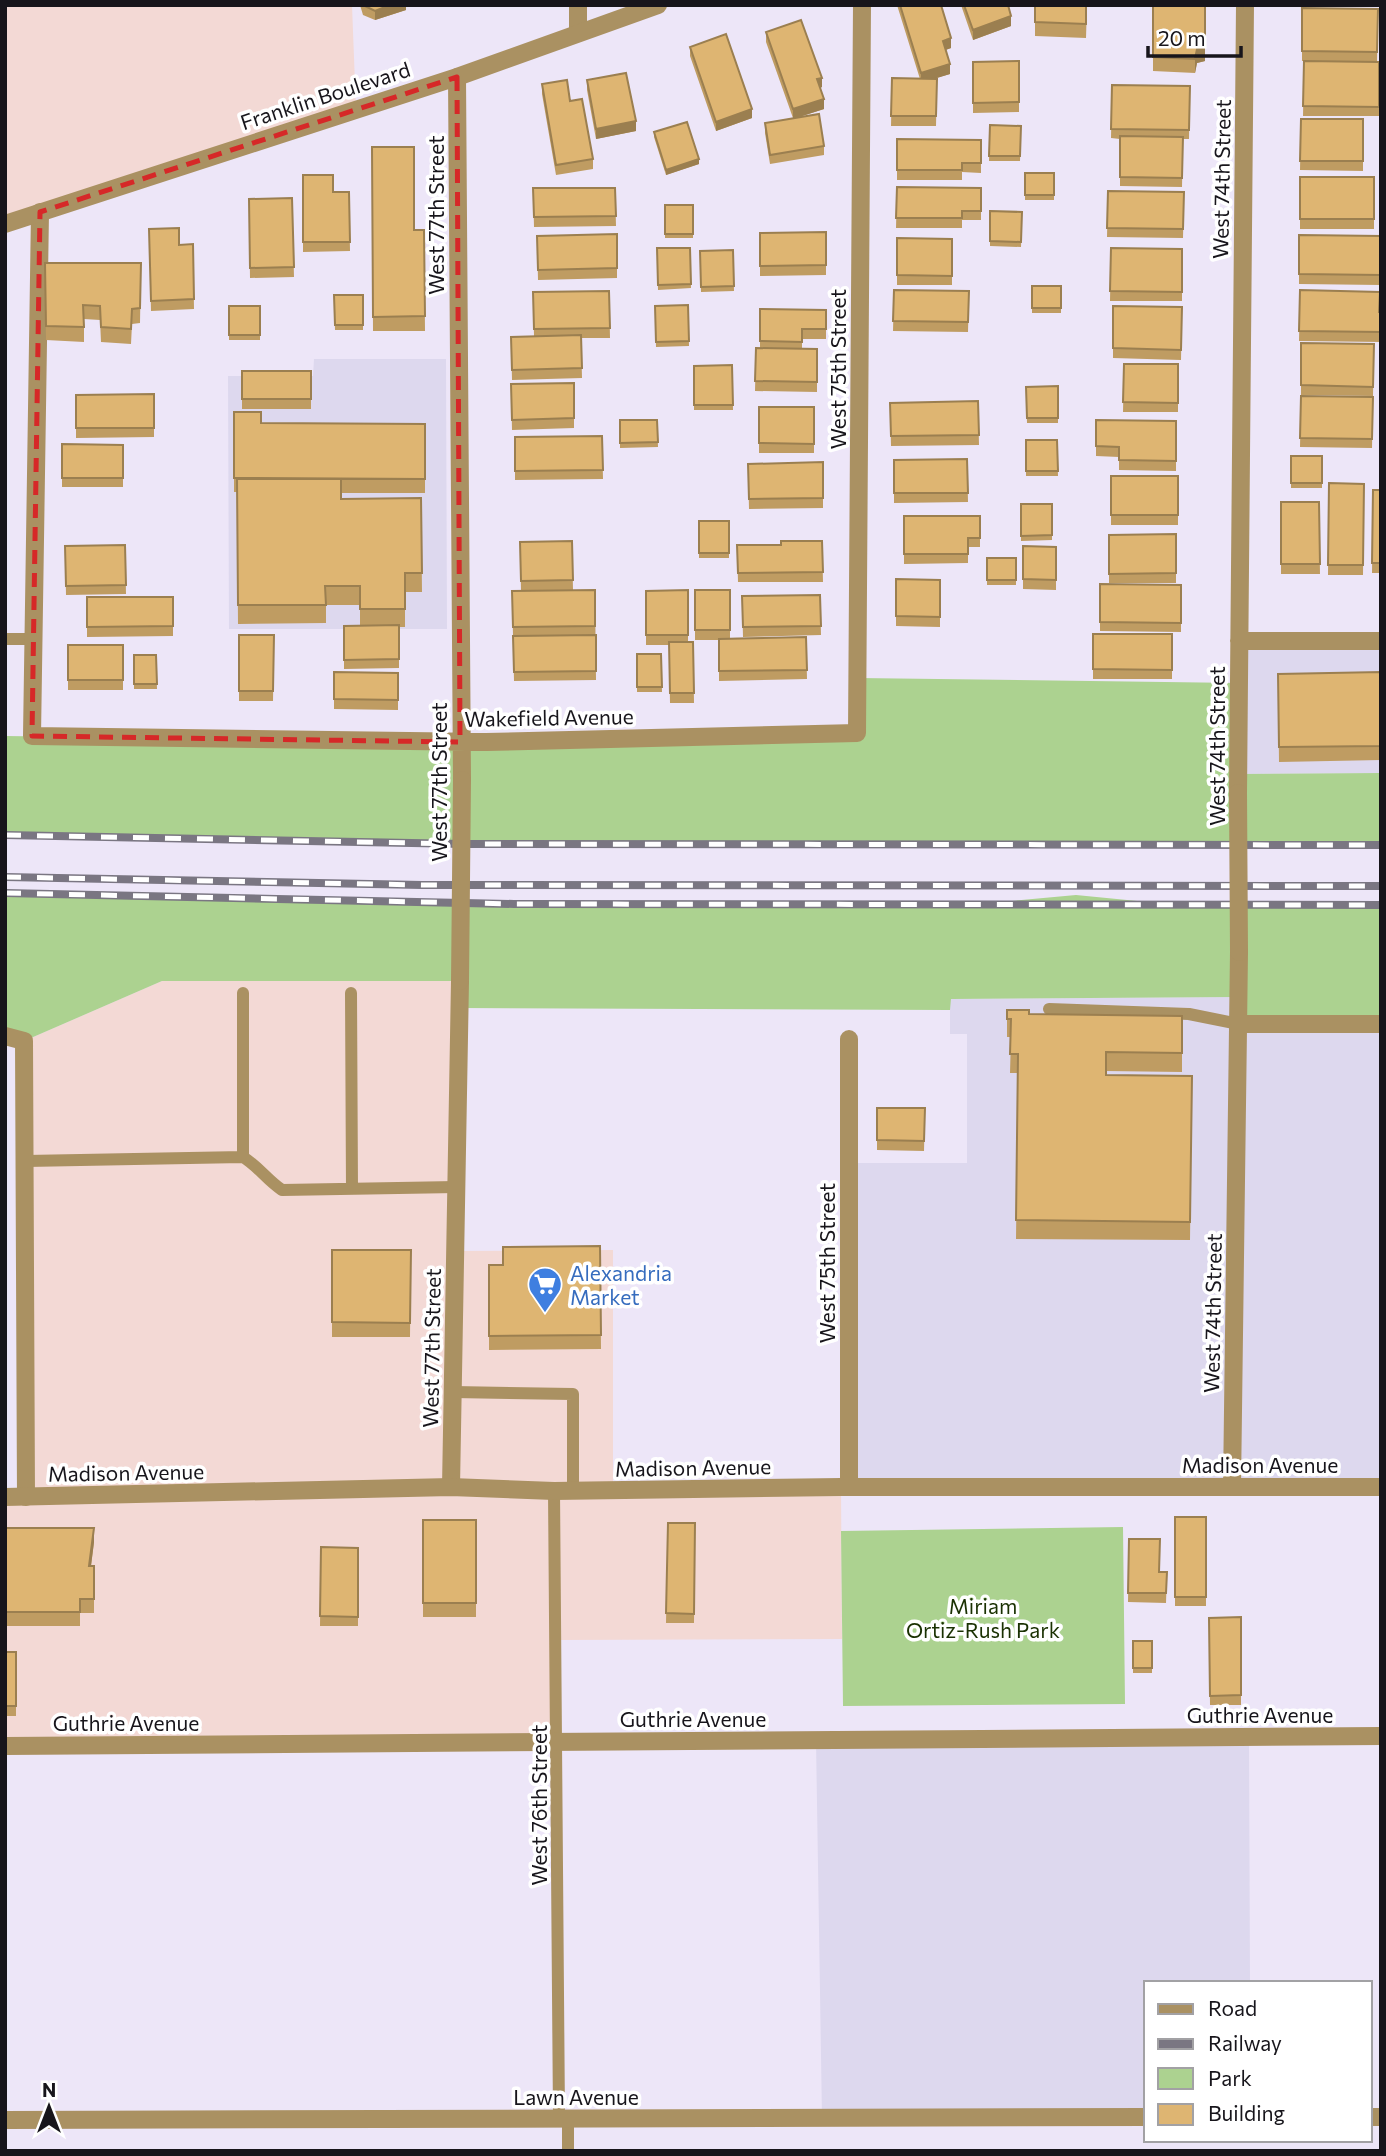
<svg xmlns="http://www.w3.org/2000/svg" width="1386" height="2156" font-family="Commissioner,sans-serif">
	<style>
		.commercial { fill: #f3d9d5 }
		.industrial { fill: #ddd8ee }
		.green { fill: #acd290 }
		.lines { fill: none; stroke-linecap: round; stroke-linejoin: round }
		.service { stroke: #aa9162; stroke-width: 12 }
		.minor { stroke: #aa9162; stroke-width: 18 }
		.tertiary { stroke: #aa9162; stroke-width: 18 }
		.rail-casing { stroke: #7a7682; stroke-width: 8 }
		.rail { stroke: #fff; stroke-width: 5; stroke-dasharray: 16; stroke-linecap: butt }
		.minor-bridge { stroke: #aa9162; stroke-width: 18 }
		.wall { fill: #bf9c62 }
		.shaded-wall { fill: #9b7f50 }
		.building { fill: #deb572; stroke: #9b7f50; stroke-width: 2 }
		.marked { fill: none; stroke: #d62828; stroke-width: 5; stroke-dasharray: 14 9; stroke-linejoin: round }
		.labels { text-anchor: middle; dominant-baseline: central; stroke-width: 7; stroke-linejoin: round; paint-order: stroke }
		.street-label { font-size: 21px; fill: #17151b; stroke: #fff }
		.shop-label { font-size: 21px; fill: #366cbe; stroke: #fff; text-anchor: start }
		.park-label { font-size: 21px; fill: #1a3102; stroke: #fff }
	</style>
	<rect width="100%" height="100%" fill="#ede6f8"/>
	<path class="commercial" d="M5,5H352L356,110L5,224Z
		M162,981H460L455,1251L613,1250V1491L841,1487L842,1639L556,1640L557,1741L5,1746V1497H26L24,1041Z"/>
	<path class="industrial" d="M314,359H446L447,629H229L228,376H313Z
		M1239,641H1381V773L1238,774Z
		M1239,997L1381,1024V1487H849V1163H967V1034H950V999Z
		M1249,1737L1250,1983H1146V2108L822,2118L816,1740Z"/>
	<path class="green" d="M858,678L1239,683L1238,774L1381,773V845L464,844L5,835V736L486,742L857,733Z
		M5,893L514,904L969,905L1076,895L1178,905H1381V1024H1239L1238,997L951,999L950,1010L459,1008V981H162L24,1041L5,1036Z
		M1123,1527L1125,1704L843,1706L841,1531Z"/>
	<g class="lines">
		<path class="service" d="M5,639H32
			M243,993V1157
			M351,993L352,1189
			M1049,1009L1189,1014L1239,1024
			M26,1161L243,1157C259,1167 267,1180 282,1190L456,1187
			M453,1392L573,1394V1491
			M554,1491L559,2118
			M568,2118V2151"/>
		<path class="minor" d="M578,33V5
			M457,77L462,780
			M40,212L32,736L486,742L857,733L862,5
			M1239,641H1381
			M1238,793L1245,5
			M1239,1024H1381
			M5,1036L24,1041L26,1497
			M849,1039V1487
			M451,1487L460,981
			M1232,1487L1239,952
			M5,1746L1381,1736
			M1370,2117H1381
			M5,2120L1146,2117"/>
		<path class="tertiary" d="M5,224L457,77L658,5
			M5,1497L451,1487L554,1491L841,1487H1381"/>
		<g class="rail-casing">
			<path id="rail" d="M5,835L464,844L1381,845
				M5,877L422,885L1381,886
				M5,893L514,904L1381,905"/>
		</g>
		<use href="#rail" class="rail"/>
		<path class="minor-bridge" d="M1238,793L1239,952
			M460,981L462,780"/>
	</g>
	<path class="wall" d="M360,5H406V10L375,20L363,15Z
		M897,5H941L951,48L945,50L950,74L932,79H937L936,126H891L892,78L920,79Z
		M961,5H1008L1011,26L973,40Z
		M1035,5H1087L1086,38L1035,36Z
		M1153,5L1205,61L1197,63L1195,73L1153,71Z
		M1305,5H1325L1324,7L1305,6Z
		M1302,8L1378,9L1377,62H1379V116H1303L1304,61H1311H1302Z
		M766,32L822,87L820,88L824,109L796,118L824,146V155L770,164L765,133V123L793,118L766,42Z
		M690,47L752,118L716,131L690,56Z
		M1019,61V112L973,113V62Z
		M587,80L636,131L596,139L587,90Z
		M542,84L570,101L593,159V169L556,175L542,94Z
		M1112,85L1190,86L1189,139H1183L1182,187L1120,186V139L1111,138Z
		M1301,119H1363V171L1300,170Z
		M990,125L1021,126L1020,161H989Z
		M654,132L699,164L666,175L654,137Z
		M897,139L981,140V173L962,172V180H897Z
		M372,147L414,230H424L425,331H373Z
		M1025,173H1054V200H1025Z
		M303,175L333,192H349L350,251L303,252Z
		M1300,177H1374V229H1300Z
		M897,187L981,188V220H962V228H896Z
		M533,188H615L616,226L534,227Z
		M1108,191L1184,192L1183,238L1107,237Z
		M292,198L294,277L250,278L249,199Z
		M665,205H693V238H665Z
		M990,211L1022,212L1021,247L990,246Z
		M149,229L179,245L193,244L194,309L151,311Z
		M826,232V275L760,276V233Z
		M617,234V278L538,280L537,236Z
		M1299,235L1381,236V285L1299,284Z
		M897,238L952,239V285H897Z
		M657,248H690L691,288L658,290Z
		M1111,248L1182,249V301H1110Z
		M733,250L734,291L701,292L700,251Z
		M45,263H141L140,323L132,324L131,344L101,342L100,320L84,319V342L46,340Z
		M1032,286H1061V313H1032Z
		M894,290L969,291L968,332L893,331Z
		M1300,290L1381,312V342L1299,341Z
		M609,291L610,338H581L582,378L512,380L511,337L534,336L533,292Z
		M334,295H363V330H335Z
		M688,305L689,346L656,347L655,306Z
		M229,306H260V340H229Z
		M1113,306L1182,307L1181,360L1113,358Z
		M760,309L826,310V339H802V349H817V392L755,391L756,348H760Z
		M1301,343L1374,344L1373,396L1301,395Z
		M1124,364H1178V412H1123Z
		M732,365L733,410H694V366Z
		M242,371H311V409H242Z
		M574,383V428L512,430L511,384Z
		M1058,386V423H1027L1026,387Z
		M154,394V437L76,438V395Z
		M1301,396L1373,397L1372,448L1300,447Z
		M978,401L979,445L891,446L890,403Z
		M759,407H814V453H759Z
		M234,412L261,423L425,424V493H341V499L421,498L422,592H405V627H399V668L344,669V626H360V605H326V623L238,624L237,492H234Z
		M620,420H657L658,447L620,448Z
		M1096,420L1176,421V471L1119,470V457L1096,456Z
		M602,436L603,479L515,480V437Z
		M1026,440H1057L1058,476H1026Z
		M62,444L123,445V487H62Z
		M1291,456H1322V488H1291Z
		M967,459L968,502L894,503V460Z
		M823,462V508L749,509L748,464Z
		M1111,476H1178V525H1111Z
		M1329,483L1364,484L1363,575H1328Z
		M1373,490H1381V573H1372Z
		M1281,502H1319L1320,574H1281Z
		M1021,504H1052V540L1021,541Z
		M904,516H980V547H968V563L904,564Z
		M699,521H729V558H699Z
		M1176,534V583H1109V535Z
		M572,541L573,590L521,591L520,542Z
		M822,541L823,582H738L737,545H781Z
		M125,545L126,594L66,595L65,546Z
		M1023,546L1056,547V590L1023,589Z
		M987,558H1016V585H987Z
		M896,579L940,580V627L896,626Z
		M1100,584L1181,585V632L1100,631Z
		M595,590L596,680L514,681L512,591Z
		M688,590V642H693L694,703H670L669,645H646V591Z
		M695,590H730V638L806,637L807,679L719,681V640H695Z
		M820,595L821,635L743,637L742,596Z
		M87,597H173V636L87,637Z
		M1093,634H1172V679H1093Z
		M239,635H274L273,701H239Z
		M68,645H123V690H68Z
		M637,654H661L662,692H637Z
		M134,655H156L157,689H134Z
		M334,672L398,673V710L334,709Z
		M1381,672V760L1279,762L1278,674Z
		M1007,1010L1029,1014L1182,1016V1072L1106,1071V1075L1192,1076L1190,1240L1016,1239L1018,1073H1010L1011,1037H1007Z
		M877,1108H925L924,1151L877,1150Z
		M600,1246L601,1349L489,1350V1265H503Z
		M332,1250H411L410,1337H332Z
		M1175,1517H1206V1606H1175Z
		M423,1520H476V1617H423Z
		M668,1523H695L694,1623H666Z
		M5,1528L94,1542L91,1566H94V1613H80V1626H5Z
		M1129,1539L1160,1572H1167L1166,1603L1128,1602Z
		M321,1547L358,1548V1626H320Z
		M1241,1617V1705H1210L1209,1618Z
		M1133,1641H1152V1673H1133Z
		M5,1652H16V1716H5Z"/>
	<path class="shaded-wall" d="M390,5H406V10L375,20V11Z
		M1011,16V26L973,40V30Z
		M951,38V48L943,51V41Z
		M1205,47V61L1197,63L1195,73V59L1197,49Z
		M950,64V74L921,83V73Z
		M822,78V87L817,89V79Z
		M824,99V109L793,119V109Z
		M752,109V118L716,131V122Z
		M636,121V131L596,139V129Z
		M699,159V164L666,175V170Z
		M94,1528V1542L89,1581V1566Z"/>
	<path class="building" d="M363,5H390L375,11Z
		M900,5H941L951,38L943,41L950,64L921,73Z
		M964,5H1008L1011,16L973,30Z
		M1035,5H1086V24L1035,22Z
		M1153,5H1205V47L1197,49L1195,59L1153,57Z
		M1302,8L1378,9L1377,52L1302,51Z
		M801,20L822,78L817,79L824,99L793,109L766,32Z
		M726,34L752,109L716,122L690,47Z
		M1019,61V102L973,103V62Z
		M1304,61L1379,62V107L1303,106Z
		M626,73L636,121L596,129L587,80Z
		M892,78L937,79L936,116H891Z
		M567,80L570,101L582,99L593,159L556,165L542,84Z
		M1112,85L1190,86L1189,130L1111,129Z
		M819,114L824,146L770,155L765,123Z
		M1301,119H1363V161H1300Z
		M687,122L699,159L666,170L654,132Z
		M990,125L1021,126L1020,156H989Z
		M1120,136L1183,137L1182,178L1120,177Z
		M897,139L981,140V163H962V170H897Z
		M372,147H414V230H424L425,316L373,317Z
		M1025,173H1054V195H1025Z
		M303,175H333V192H349L350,242H303Z
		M1300,177H1374V219H1300Z
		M897,187L981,188V211H962V218H896Z
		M533,188H615L616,216L534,217Z
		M1108,191L1184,192L1183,229L1107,228Z
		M292,198L294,267L250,268L249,199Z
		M665,205H693V234H665Z
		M990,211L1022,212L1021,242L990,241Z
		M179,228V245L193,244L194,299L151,301L149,229Z
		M826,232V265L760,266V233Z
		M617,234V268L538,270L537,236Z
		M1299,235L1381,236V275L1299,274Z
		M897,238L952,239V276L897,275Z
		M657,248H690L691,284L658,285Z
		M1111,248L1182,249V292L1110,291Z
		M733,250L734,286L701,287L700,251Z
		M45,263H141L140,308L132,309L131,329L101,327L100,306L83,305L84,327L46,326Z
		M1032,286H1061V308H1032Z
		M894,290L969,291L968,322L893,321Z
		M1300,290L1380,292L1379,312H1381V332L1299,331Z
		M609,291L610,328L534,329L533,292Z
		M334,295H363V325H335Z
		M688,305L689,341L656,342L655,306Z
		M229,306H260V335H229Z
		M1113,306L1182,307L1181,350L1113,348Z
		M760,309L826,310V329H802V342L760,341Z
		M581,335L582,368L512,370L511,337Z
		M1301,343L1374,344L1373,387L1301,385Z
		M756,348L817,349V382L755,381Z
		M1124,364H1178V403L1123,402Z
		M732,365L733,405H694V366Z
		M242,371H311V399H242Z
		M574,383V418L512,420L511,384Z
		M1058,386V418H1027L1026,387Z
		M154,394V428H76V395Z
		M1301,396L1373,397L1372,439L1300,438Z
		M978,401L979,435L891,436L890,403Z
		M759,407H814V444L759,443Z
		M234,412H261V423L425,424V479L234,478Z
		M620,420H657L658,442L620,443Z
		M1096,420L1176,421V461L1119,460V447L1096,446Z
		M602,436L603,470L515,471V437Z
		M1026,440H1057L1058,471H1026Z
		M62,444L123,445V478H62Z
		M1291,456H1322V483H1291Z
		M967,459L968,493H894V460Z
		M823,462V498L749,499L748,464Z
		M1111,476H1178V515H1111Z
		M237,479H341V499L421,498L422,573H405V609H360V586H325L326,605H238Z
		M1329,483L1364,484L1363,565H1328Z
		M1373,490H1381V563H1372Z
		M1281,502H1319L1320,564H1281Z
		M1021,504H1052V535L1021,536Z
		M904,516H980V538H968V554H904Z
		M699,521H729V553H699Z
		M1176,534V573L1109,574V535Z
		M572,541L573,580L521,581L520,542Z
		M781,541H822L823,572L738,573L737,545H781Z
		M125,545L126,585L66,586L65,546Z
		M1023,546L1056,547V580L1023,579Z
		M987,558H1016V580H987Z
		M896,579L940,580V617L896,616Z
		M1100,584L1181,585V623L1100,622Z
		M595,590V626L513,627L512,591Z
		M688,590V635H646V591Z
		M695,590H730V630H695Z
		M820,595L821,626L743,627L742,596Z
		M87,597H173V626L87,627Z
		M399,625V659L344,660V626Z
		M1093,634H1172V670L1093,669Z
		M239,635H274L273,691H239Z
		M596,635V671L514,672L513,636Z
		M806,637L807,670L719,671V639Z
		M669,642H693L694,693H670Z
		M68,645H123V680H68Z
		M637,654H661L662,687H637Z
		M134,655H156L157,684H134Z
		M334,672L398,673V700L334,699Z
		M1381,672V746L1279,747L1278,674Z
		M1007,1010H1029V1014L1182,1016V1053L1106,1052V1075L1192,1076L1190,1222L1016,1220L1018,1054H1010L1011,1019H1007Z
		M877,1108H925L924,1141L877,1140Z
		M600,1246L601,1335L489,1336V1265H503V1247Z
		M332,1250H411L410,1323L332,1322Z
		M1175,1517H1206V1597H1175Z
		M423,1520H476V1603H423Z
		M668,1523H695L694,1614L666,1613Z
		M5,1528H94L89,1566H94V1599H80V1612H5Z
		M1129,1539H1160L1159,1572H1167L1166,1593H1128Z
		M321,1547L358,1548V1617L320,1616Z
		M1241,1617V1695L1210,1696L1209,1618Z
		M1133,1641H1152V1668H1133Z
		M5,1652H16V1706H5Z"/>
	<path class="marked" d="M457,77L460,742L32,736L40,212Z"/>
	<defs>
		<g id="supermarket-pin" transform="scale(1.75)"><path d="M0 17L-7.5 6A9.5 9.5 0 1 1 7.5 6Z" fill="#3f7fe0" stroke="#fff"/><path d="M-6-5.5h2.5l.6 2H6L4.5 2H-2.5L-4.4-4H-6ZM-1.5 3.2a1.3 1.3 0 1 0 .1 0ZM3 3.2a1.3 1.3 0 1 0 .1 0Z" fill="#fff"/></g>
	</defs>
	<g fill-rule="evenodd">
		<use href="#supermarket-pin" x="545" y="1284"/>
	</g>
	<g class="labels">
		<g class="street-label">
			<text transform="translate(325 95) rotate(-18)">Franklin Boulevard</text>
			<text transform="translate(1221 179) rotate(-89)">West 74th Street</text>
			<text transform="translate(435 215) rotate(-90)">West 77th Street</text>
			<text transform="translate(837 369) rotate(-90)">West 75th Street</text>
			<text transform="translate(549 717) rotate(-1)">Wakefield Avenue</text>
			<text transform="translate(1216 746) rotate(-90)">West 74th Street</text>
			<text transform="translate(438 782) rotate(-90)">West 77th Street</text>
			<text transform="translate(826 1263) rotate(-90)">West 75th Street</text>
			<text transform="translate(1212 1313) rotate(-89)">West 74th Street</text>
			<text transform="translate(431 1348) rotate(-89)">West 77th Street</text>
			<text x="1260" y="1464">Madison Avenue</text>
			<text transform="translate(693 1467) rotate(-1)">Madison Avenue</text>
			<text transform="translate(126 1472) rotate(-1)">Madison Avenue</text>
			<text x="1260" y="1714">Guthrie Avenue</text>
			<text x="693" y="1718">Guthrie Avenue</text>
			<text x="126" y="1722">Guthrie Avenue</text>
			<text transform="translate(538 1805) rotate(-90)">West 76th Street</text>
			<text x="576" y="2096">Lawn Avenue</text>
		</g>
		<g class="shop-label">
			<text x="570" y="1272">Alexandria<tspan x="570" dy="24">Market</tspan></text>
		</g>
		<g class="park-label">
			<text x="983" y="1605">Miriam<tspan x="983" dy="24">Ortiz-Rush Park</tspan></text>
		</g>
	</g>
	<rect width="1386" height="2156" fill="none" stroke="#17151b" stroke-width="14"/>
	<rect x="1144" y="1981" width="228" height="161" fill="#ffffff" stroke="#a2a1a4" stroke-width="2"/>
	<rect x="1158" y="2004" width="35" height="10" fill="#aa9162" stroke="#a2a1a4" stroke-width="2"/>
	<text x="1208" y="2016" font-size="21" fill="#17151b">Road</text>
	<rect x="1158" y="2039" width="35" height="10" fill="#7a7682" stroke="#a2a1a4" stroke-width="2"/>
	<text x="1208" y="2051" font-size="21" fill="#17151b">Railway</text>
	<rect x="1158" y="2068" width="35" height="21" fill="#acd290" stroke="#a2a1a4" stroke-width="2"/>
	<text x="1208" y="2086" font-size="21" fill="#17151b">Park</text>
	<rect x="1158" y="2104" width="35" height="21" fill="#deb572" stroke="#a2a1a4" stroke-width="2"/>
	<text x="1208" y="2121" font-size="21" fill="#17151b">Building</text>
	<g transform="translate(49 2107)" stroke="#ffffff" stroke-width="5" paint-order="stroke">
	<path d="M0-5L12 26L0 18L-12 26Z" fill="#17151b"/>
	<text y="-10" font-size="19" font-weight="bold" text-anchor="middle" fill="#17151b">N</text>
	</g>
	<path d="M1148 46v10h93v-10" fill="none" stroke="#17151b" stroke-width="3.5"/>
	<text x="1158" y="46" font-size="21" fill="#17151b" stroke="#ffffff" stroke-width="5" paint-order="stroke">20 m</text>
</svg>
